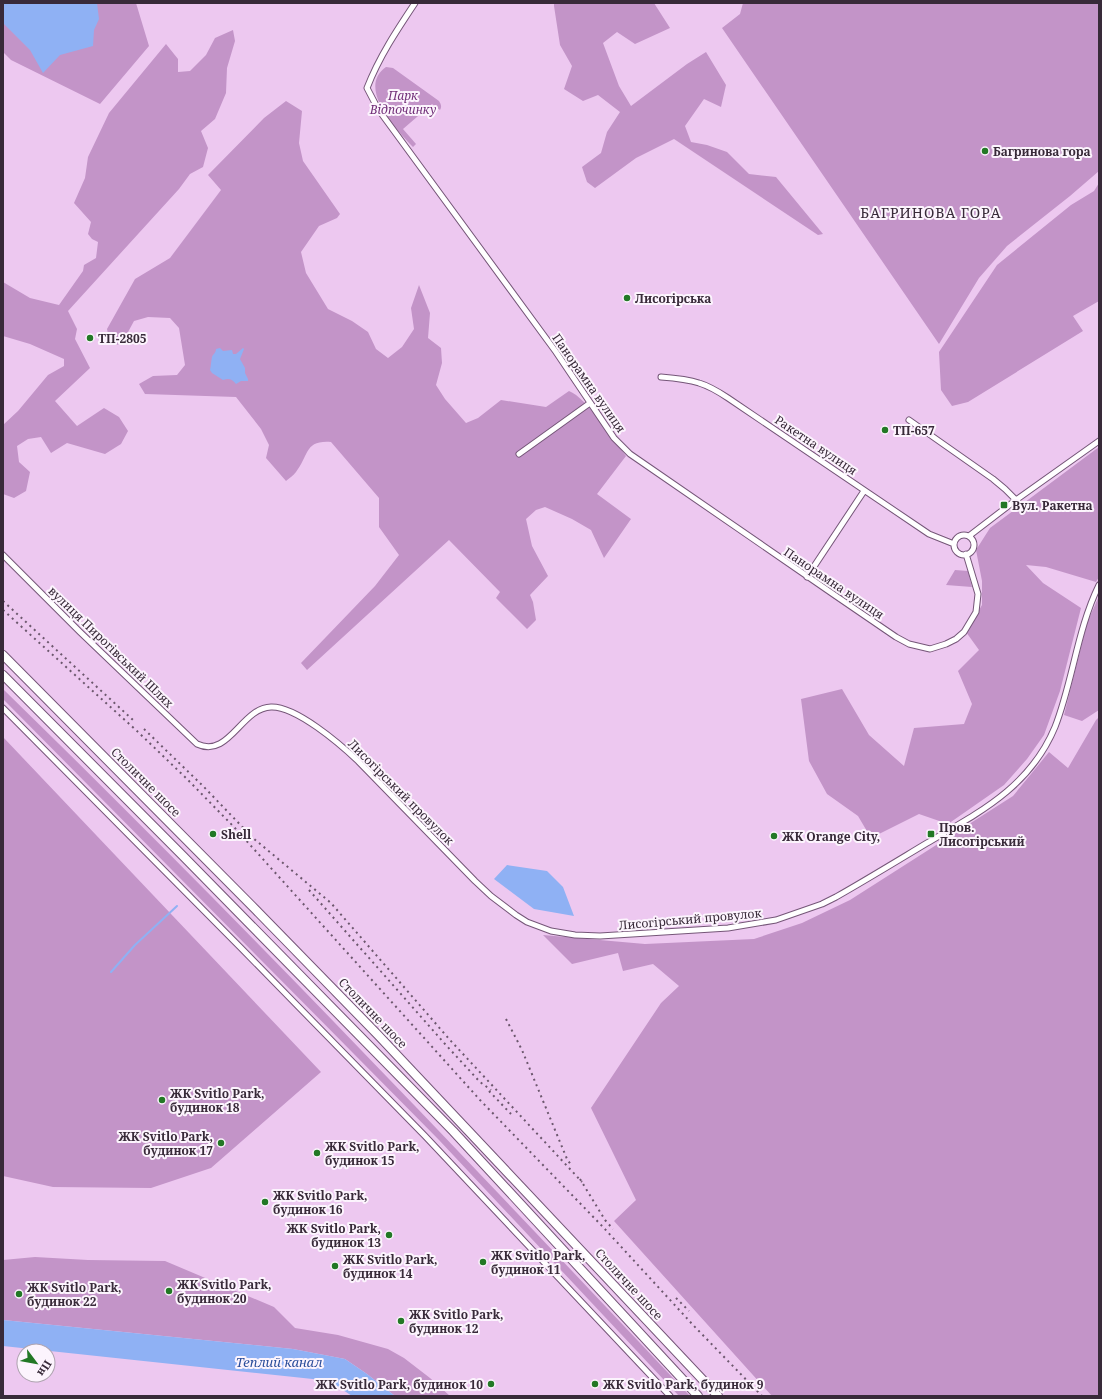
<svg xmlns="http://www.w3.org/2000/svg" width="1102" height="1399" font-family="'Noto Serif',serif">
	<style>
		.green { fill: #c394c8 }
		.water { fill: #8fb1f4 }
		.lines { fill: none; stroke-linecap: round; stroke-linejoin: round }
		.stream { stroke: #8fb1f4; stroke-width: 2 }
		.minor-casing { stroke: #755678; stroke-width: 7 }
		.trunk-casing { stroke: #755678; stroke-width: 10 }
		.minor { stroke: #fff; stroke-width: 5 }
		.trunk { stroke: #fff; stroke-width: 8 }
		.rail { stroke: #6c576d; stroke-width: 2; stroke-dasharray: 2 4; stroke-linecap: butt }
		.poi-dot { fill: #227825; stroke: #fcf4fd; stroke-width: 1.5 }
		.labels { text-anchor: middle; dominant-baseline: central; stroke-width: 4; stroke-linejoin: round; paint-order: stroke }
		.park-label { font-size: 12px; font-style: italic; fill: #723079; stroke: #fcf4fd }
		.poi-label { font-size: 12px; font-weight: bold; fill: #382a39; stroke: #fcf4fd; text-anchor: start }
		.street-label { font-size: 12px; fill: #382a39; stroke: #fcf4fd }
		.water-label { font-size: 13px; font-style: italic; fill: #294c9a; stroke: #fcf4fd }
		.quarter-label { font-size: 14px; letter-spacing: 1px; fill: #382a39; stroke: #fcf4fd }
	</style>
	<rect width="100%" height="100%" fill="#edc8f0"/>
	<path class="green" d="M3,3H136L149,46L100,104L11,60L3,52Z
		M554,3H654L670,28L635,44L617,32L603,43L619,86L631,106L687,64L706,52L726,85L721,107L704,99L685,126L691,142L707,145L727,152L749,174L776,177L823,234L818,235L674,139L636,158L595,188L587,182L582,167L601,153L607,132L620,112L598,95L583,101L564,89L572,66L560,45L554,6Z
		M743,3H1099V171L1070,196L1007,246L979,278L939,344L722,28L740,14Z
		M233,30L235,41L227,68L226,93L215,119L201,131L208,148L203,167L190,174L179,189L68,311L77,329L75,339L90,368L55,401L77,426L104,408L119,417L128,431L121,444L105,454L67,443L51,453L41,437L28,439L17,446L19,462L30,472L26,491L14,498L3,494V425L18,411L48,375L64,366V359L30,344L3,336V282L30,298L59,305L83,271L84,265L96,258L98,242L92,239L88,234L91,222L74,203L85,178L88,157L109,113L166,44L178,59V72L190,71L206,55L215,38Z
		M386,67L393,68L439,101C441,104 442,107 440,110L432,104L403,129L416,144L413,147C397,130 356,88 386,67Z
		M286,101L302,111L299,143L303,161L340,214L337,218L319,226L301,252L306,273L328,309L352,321L368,332L376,349L388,358L402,347L414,329L411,308L419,285L430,313L428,338L441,348L442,363L436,385L445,399L466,423L478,418L501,400L546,407L569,391C587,398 613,439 626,456L597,494L631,519L604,558L591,530L572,519L545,507L536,510L526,519L532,546L548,576L530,595L533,602L536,620L527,629L496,598L500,592L449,540L307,670L301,663L375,586L399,555L379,527V498L331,442C304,440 309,456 296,472C293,476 289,478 286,481L266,458L269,445L261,429L236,397L145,394L139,384L153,376L177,375L185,365L179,328L170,318L148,317L134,321L121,345L110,344L107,329L135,279L170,258L221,190L208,175L264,118Z
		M1099,183V301L1073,316L1083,331L968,402L952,406L941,390L939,352L997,265L1071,205L1094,191Z
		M1099,447V577L1096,582L1046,567L1026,565L1043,583L1081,608L1060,691L1044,735L1027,759L1004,785L948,824L919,814L871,838L858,816L827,794L809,761L801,699L842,689L869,735L904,766L914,728L964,724L972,704L958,671L979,650L966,632L982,605V581L976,550L990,528Z
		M955,570L968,571L972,587L946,585Z
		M1099,596V710L1082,721L1064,715L1087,623Z
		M3,689C238,918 465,1157 690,1396H679L439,1140L3,699Z
		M1099,717V1396H772L614,1221L636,1200L591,1108L661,1003L679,986L653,964L623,971L618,953L572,964L543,935L645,944L754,939L802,923L850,900L1013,796L1049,752L1068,768L1096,720Z
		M3,737L321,1072L211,1168L151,1188L53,1187L3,1176Z
		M35,1257L88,1260L165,1261L274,1307L295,1328L338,1335L388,1349L404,1358L430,1378L450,1396H395L367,1374L345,1359L293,1349L3,1320V1260Z"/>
	<path class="water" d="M3,3H97L99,19L94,30L93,46L60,55L43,73L30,50L3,23Z
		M220,348L223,351L232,350L233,354H236L243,348L244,349L240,359L245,368V373L248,379V381H241L236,384C232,379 229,378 223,380L212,373L210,370C211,366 211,361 212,357C213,354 216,353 216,349Z
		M507,865L547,871L563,887L574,916L534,909L494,879Z
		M3,1320L293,1349L345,1359L367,1374L395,1396H352L337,1386L322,1380L3,1346Z"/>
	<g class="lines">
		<path class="stream" d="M111,972L135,945L177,906"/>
		<g class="minor-casing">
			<path id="minor" d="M415,3C397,30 379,57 367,88L378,109L556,352L614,438L630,454L836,596L896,637L909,644L930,649L946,644L956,639L964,632L976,612L978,594L966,554
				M661,377C674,378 687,379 699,383C709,386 719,392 728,398L929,534L954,544
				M909,420L993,479L1005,489L1016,500
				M519,454L590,403
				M954 545a10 10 0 1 1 20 0a10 10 0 1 1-20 0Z
				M969,536L1016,500L1099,441
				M3,555L80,632L197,744C229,759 241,708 271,707C296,706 340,744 358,761L475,881L491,896L516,915L527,922L551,931L575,935L600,936L728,928L776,920L822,904L836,897C866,880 897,861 927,843C980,812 1030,787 1055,727C1073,681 1077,630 1099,585
				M807,577L864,491
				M3,708L241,948L425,1136L670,1396"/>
		</g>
		<g class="trunk-casing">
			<path id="trunk" d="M3,655L256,910L378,1035L718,1396
				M3,675L183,856L453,1131L698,1396"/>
		</g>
		<use href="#minor" class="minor"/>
		<use href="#trunk" class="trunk"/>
		<path class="rail" d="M3,601L133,720
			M3,610L137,731L187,779L234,827L480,1100L603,1227L694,1326L762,1396
			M144,729L203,786L253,838L331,903L450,1040L582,1182
			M309,890L445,1044L480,1082L491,1090
			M506,1019L522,1050L567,1159L571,1165
			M489,1091L511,1114
			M580,1179L605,1220L613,1229
			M676,1298L689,1311"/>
	</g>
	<g class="poi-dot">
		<circle cx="985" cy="151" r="4"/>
		<circle cx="627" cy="298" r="4"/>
		<circle cx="90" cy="338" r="4"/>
		<circle cx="885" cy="430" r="4"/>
		<rect x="1000" y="501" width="8" height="8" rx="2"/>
		<circle cx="213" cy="834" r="4"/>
		<rect x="927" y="830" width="8" height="8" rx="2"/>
		<circle cx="774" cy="836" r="4"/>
		<circle cx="162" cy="1100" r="4"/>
		<circle cx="221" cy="1143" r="4"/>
		<circle cx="317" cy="1153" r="4"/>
		<circle cx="265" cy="1202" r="4"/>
		<circle cx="389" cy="1235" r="4"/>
		<circle cx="483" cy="1262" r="4"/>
		<circle cx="335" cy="1266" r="4"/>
		<circle cx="169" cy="1291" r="4"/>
		<circle cx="19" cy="1294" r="4"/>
		<circle cx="401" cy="1321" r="4"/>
		<circle cx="491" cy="1384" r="4"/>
		<circle cx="595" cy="1384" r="4"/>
	</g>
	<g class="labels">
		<g class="park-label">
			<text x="403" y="95">Парк<tspan x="403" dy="14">Відпочинку</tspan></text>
		</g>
		<g class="poi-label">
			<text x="993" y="151">Багринова гора</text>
			<text x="635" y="298">Лисогірська</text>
			<text x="98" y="338">ТП-2805</text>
			<text x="893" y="430">ТП-657</text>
			<text x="1012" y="505">Вул. Ракетна</text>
			<text x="939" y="827">Пров.<tspan x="939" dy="14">Лисогірський</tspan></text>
			<text x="221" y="834">Shell</text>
			<text x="782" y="836">ЖК Orange City,</text>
			<text x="170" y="1093">ЖК Svitlo Park,<tspan x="170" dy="14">будинок 18</tspan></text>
			<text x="213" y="1136" text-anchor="end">ЖК Svitlo Park,<tspan x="213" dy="14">будинок 17</tspan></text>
			<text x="325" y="1146">ЖК Svitlo Park,<tspan x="325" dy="14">будинок 15</tspan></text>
			<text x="273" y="1195">ЖК Svitlo Park,<tspan x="273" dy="14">будинок 16</tspan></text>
			<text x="381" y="1228" text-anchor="end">ЖК Svitlo Park,<tspan x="381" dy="14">будинок 13</tspan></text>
			<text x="491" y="1255">ЖК Svitlo Park,<tspan x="491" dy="14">будинок 11</tspan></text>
			<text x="343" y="1259">ЖК Svitlo Park,<tspan x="343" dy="14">будинок 14</tspan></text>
			<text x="177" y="1284">ЖК Svitlo Park,<tspan x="177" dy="14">будинок 20</tspan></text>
			<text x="27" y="1287">ЖК Svitlo Park,<tspan x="27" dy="14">будинок 22</tspan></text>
			<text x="409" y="1314">ЖК Svitlo Park,<tspan x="409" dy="14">будинок 12</tspan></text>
			<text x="483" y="1384" text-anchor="end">ЖК Svitlo Park, будинок 10</text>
			<text x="603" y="1384">ЖК Svitlo Park, будинок 9</text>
		</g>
		<g class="street-label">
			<text transform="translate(589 383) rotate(55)">Панорамна вулиця</text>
			<text transform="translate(816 445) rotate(34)">Ракетна вулиця</text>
			<text transform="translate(834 583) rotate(34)">Панорамна вулиця</text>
			<text transform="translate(111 647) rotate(44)">вулиця Пирогівський Шлях</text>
			<text transform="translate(146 782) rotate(45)">Столичне шосе</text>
			<text transform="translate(401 792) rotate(45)">Лисогірський провулок</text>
			<text transform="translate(690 919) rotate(-5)">Лисогірський провулок</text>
			<text transform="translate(373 1013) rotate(46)">Столичне шосе</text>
			<text transform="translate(629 1284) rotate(47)">Столичне шосе</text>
		</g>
		<g class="water-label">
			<text x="279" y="1362">Теплий канал</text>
		</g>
		<g class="quarter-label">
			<text x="931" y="212">БАГРИНОВА ГОРА</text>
		</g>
	</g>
	<rect width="1102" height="1399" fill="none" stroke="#382a39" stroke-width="8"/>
	<g transform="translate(36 1363) rotate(122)"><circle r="19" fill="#fcf4fd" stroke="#aea3af"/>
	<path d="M0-3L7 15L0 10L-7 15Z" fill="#227825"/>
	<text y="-6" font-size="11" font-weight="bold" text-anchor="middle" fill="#382a39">Пн</text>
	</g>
</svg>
